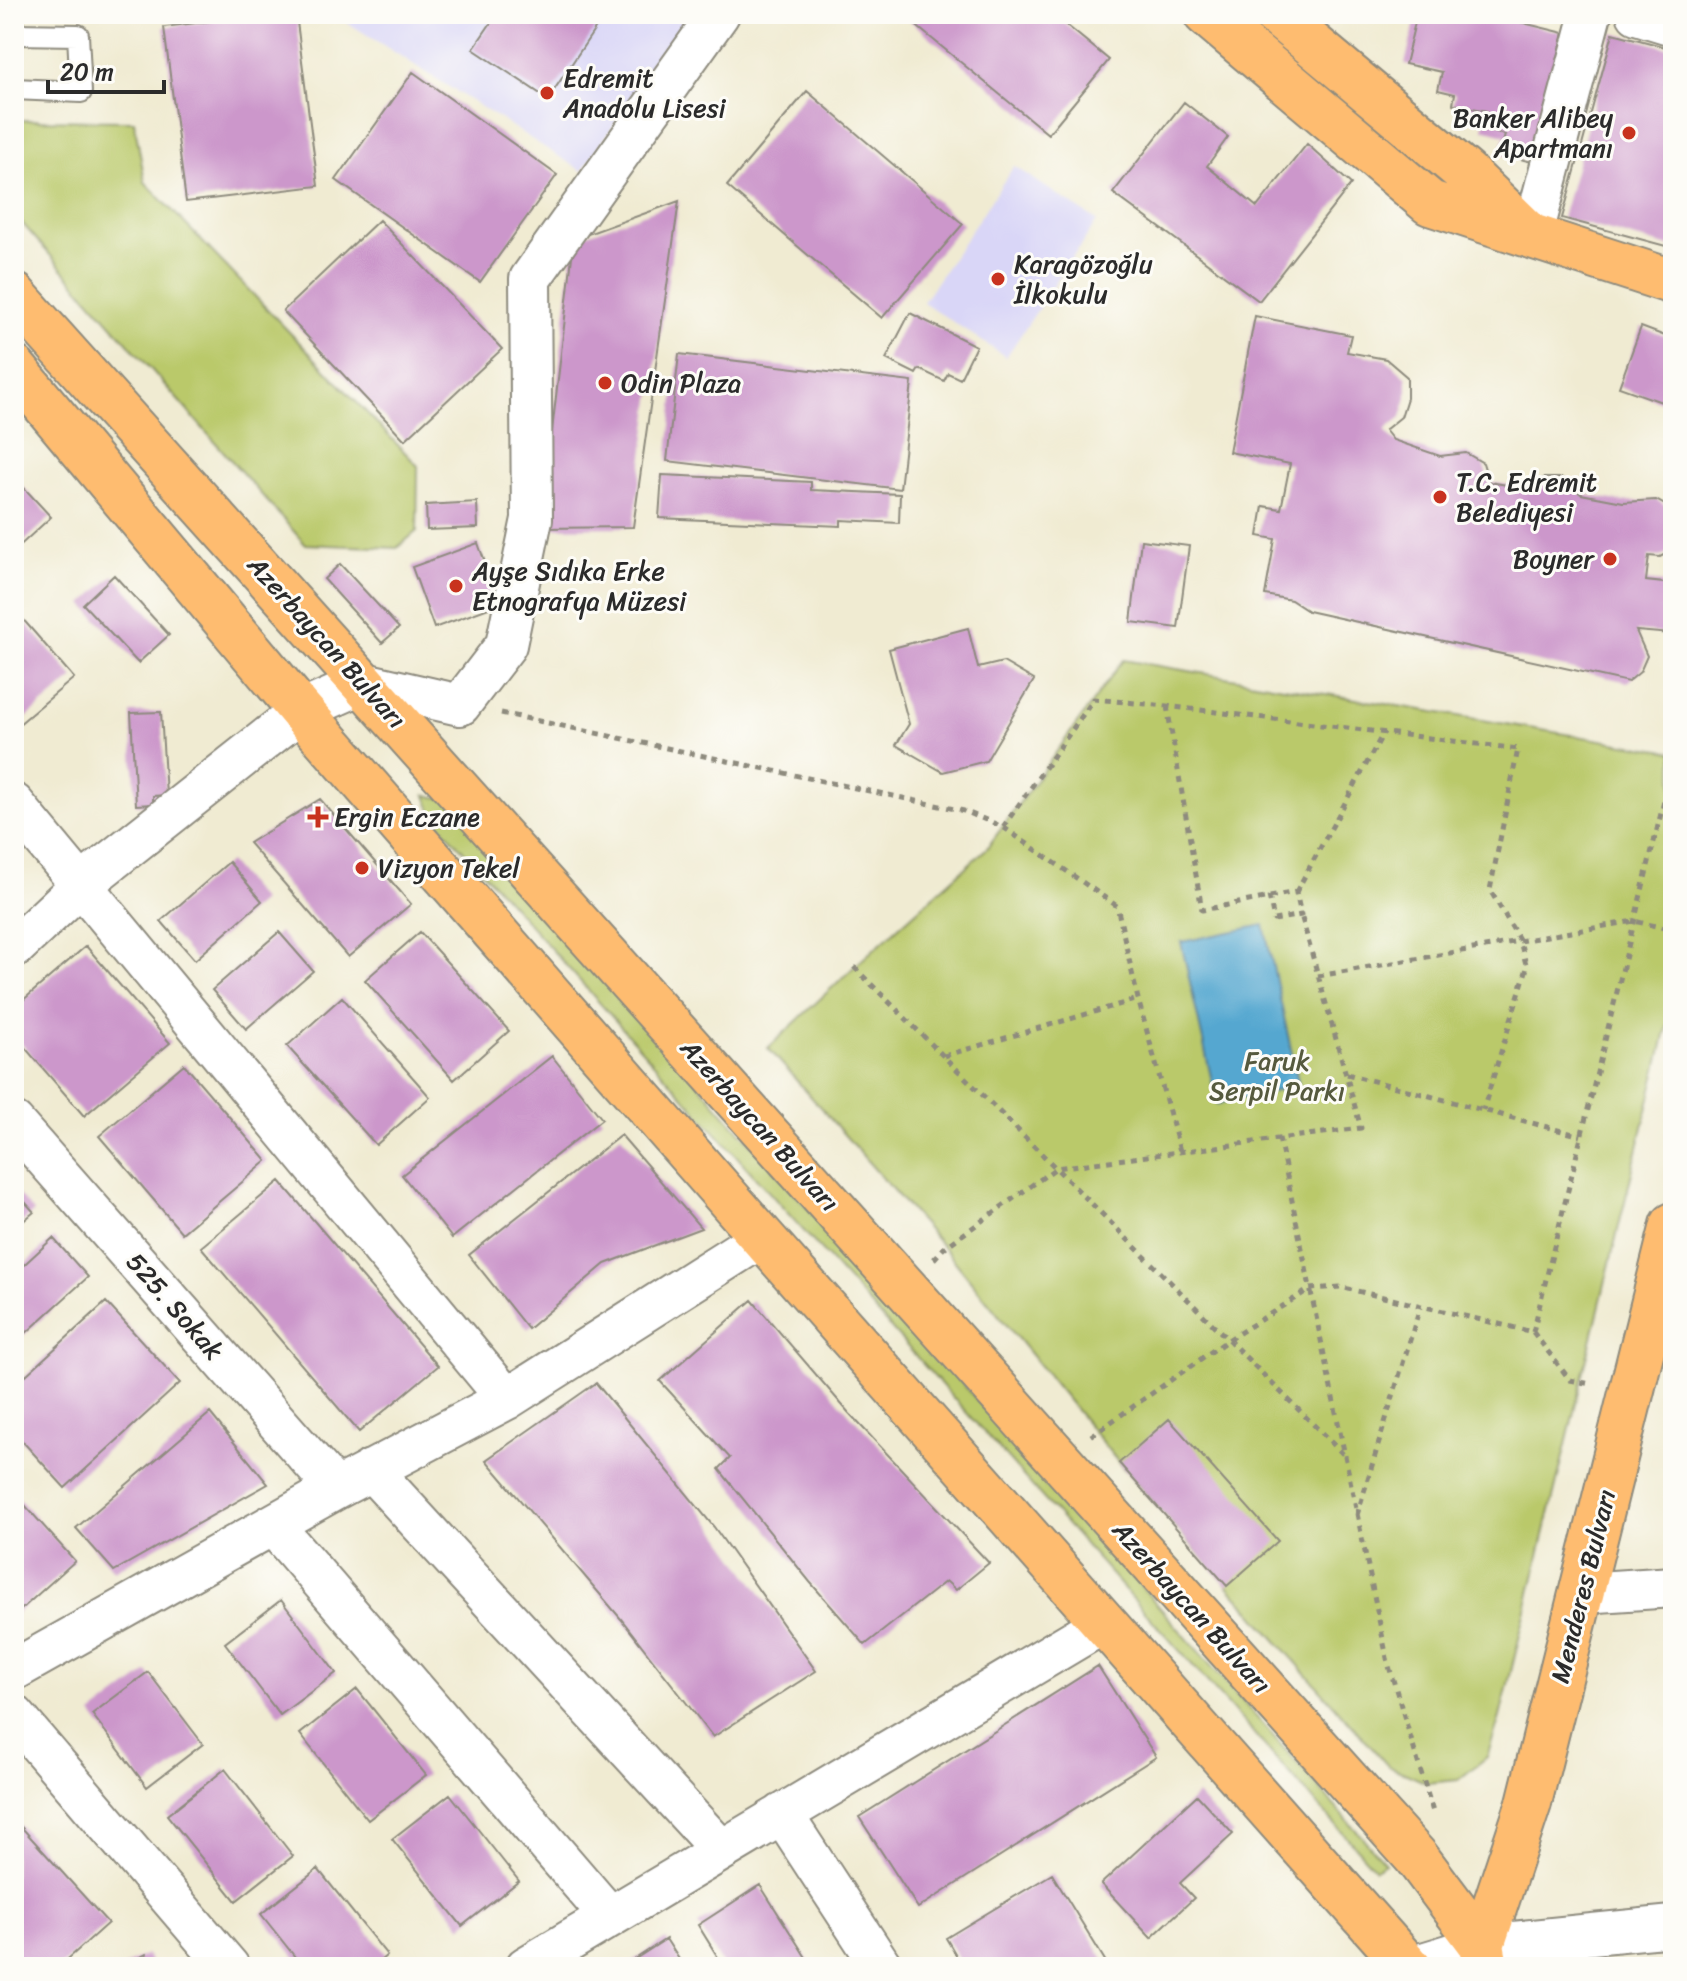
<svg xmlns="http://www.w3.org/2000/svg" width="1687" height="1981" font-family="Sriracha,sans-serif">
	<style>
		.built { fill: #d9d6f7 }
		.green { fill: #bac96b; stroke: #727a4b; stroke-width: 2 }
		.water { fill: #55a7d0; stroke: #40697e; stroke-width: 2 }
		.building { fill: #cc97cb }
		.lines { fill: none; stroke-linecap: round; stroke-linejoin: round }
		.lane-casing { stroke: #8e8b7e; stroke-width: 24 }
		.street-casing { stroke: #8e8b7e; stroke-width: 44 }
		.primary-casing { stroke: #8e8b7e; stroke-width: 48 }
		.path { stroke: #8e8b7e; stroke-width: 5; stroke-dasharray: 6 6; stroke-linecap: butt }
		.lane { stroke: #fff; stroke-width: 20 }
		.street { stroke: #fff; stroke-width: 40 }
		.primary { stroke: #febc70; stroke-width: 44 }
		.poi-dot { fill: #c8321e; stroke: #fdfcf7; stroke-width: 3 }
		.labels { text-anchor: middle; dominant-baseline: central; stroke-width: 6; stroke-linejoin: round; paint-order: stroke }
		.poi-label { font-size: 26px; fill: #2b2b2b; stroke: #fdfcf7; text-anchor: start }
		.street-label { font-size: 26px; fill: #2b2b2b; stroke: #fdfcf7 }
		.park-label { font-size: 26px; fill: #565a3e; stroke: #fdfcf7 }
	</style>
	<rect width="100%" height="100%" fill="#fdfcf7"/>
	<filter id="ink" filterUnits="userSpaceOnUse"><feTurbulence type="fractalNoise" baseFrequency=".0125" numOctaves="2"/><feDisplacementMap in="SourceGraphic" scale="16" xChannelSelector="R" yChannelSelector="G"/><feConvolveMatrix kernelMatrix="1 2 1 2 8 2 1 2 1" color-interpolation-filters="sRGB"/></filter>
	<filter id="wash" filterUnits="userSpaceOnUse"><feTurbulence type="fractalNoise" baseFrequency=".006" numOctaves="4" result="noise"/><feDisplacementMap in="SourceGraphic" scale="32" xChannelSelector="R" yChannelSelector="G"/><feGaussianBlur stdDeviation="1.8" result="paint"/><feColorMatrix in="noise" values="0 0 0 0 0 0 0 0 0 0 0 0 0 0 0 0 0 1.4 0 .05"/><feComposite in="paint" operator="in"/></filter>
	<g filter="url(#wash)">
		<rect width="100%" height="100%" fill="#f0ebd2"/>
		<path class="built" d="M334,14H690L582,171Z
			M1014,166L1097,221L1006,357L923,302Z"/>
		<path class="green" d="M14,120L134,121L145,182L418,466L417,531L397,548L305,544L14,214Z
			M1123,660L1673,752V1003L1500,1717L1487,1757L1458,1780L1427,1783L1388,1766L1119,1463L944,1248L768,1048L854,967L987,848Z
			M426,795L448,800L1385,1863L1375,1869L434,818Z"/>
		<path class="water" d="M1264,925L1299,1086L1217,1104L1181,942Z"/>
		<g id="blocks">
			<path class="building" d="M267,14H296L318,186L186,202L164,27Z
				M497,14H605L548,99L473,49Z
				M902,14H1053L1109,60L1048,134Z
				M1417,14H1487L1564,33L1532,162L1500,154L1505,135L1483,129L1487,111L1453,104L1455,94L1438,90L1442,72L1405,64Z
				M1613,33L1673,49V248L1562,218Z
				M413,72L557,175L480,282L336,180Z
				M807,91L963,224L882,318L727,186Z
				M1184,102L1228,137L1207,166L1257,207L1307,144L1351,184L1259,301L1113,193Z
				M679,201L633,527L541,528L574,239Z
				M379,220L502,349L405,440L283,311Z
				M910,313L976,346L960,379L948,373L944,381L919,369L916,374L886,359Z
				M1255,316L1351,335L1347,352L1386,359L1407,377V398L1401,417L1385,430L1393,440L1440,456L1466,453L1483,463L1489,482L1526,488L1544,478H1562L1581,494L1623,502L1656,500L1670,508L1673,514V545L1671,551L1660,557L1649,556L1646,581L1673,584L1671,634L1636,631L1647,656L1640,672L1628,682L1308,611L1291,600L1265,595L1275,539L1258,536L1263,506L1281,509L1290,464L1229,452Z
				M1641,327L1673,339V406L1619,387Z
				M679,354L912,382L900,489L667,461Z
				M662,475L811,482V490L900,494L899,523L841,520V526L659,518Z
				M14,477L51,517L14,551Z
				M477,502L478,528L427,530L426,505Z
				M1141,540L1189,546L1178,628L1131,622Z
				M478,543L500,604L434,628L412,567Z
				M340,564L399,628L382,643L324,579Z
				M114,575L169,635L138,663L83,604Z
				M14,609L74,678L18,725L14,720Z
				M968,628L978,668L1003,662L1034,680L986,761L943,772L896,745L909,724L889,649Z
				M161,712L166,795L153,796V804L136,805L131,713Z
				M320,799L411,904L348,957L249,843Z
				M229,862L262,901L195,960L161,921Z
				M279,932L313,971L246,1029L212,990Z
				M420,932L509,1031L454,1080L365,980Z
				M86,946L170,1043L84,1116L14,1035V1008Z
				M342,997L430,1097L376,1145L287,1046Z
				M552,1056L602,1119L452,1238L402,1175Z
				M184,1064L267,1161L182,1233L99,1136Z
				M621,1135L701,1228L605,1264L528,1329L469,1255Z
				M280,1181L438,1366L359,1432L201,1247Z
				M14,1190L34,1212L14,1229Z
				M53,1238L88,1277L14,1344V1274Z
				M752,1300L849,1413L989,1563L956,1590L946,1581L865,1645L810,1582L719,1469L730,1458L660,1381Z
				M106,1302L180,1383L65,1488L14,1432V1386Z
				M596,1383L714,1527L816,1671L713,1737L621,1619L486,1460Z
				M210,1413L268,1484L114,1571L76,1528Z
				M1169,1419L1278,1541L1227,1586L1119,1463Z
				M14,1493L75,1561L14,1616Z
				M281,1600L336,1673L280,1715L225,1643Z
				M1098,1666L1156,1757L918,1908L859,1817Z
				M148,1672L203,1744L147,1787L92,1714Z
				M357,1689L426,1775L368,1820L300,1734Z
				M225,1769L293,1856L236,1901L167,1815Z
				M450,1794L519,1881L462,1926L392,1839Z
				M1197,1795L1233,1834L1180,1883L1194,1898L1151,1938L1101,1884Z
				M14,1819L108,1923L59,1967H14Z
				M318,1869L387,1955L373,1967H303L261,1914Z
				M1052,1874L1109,1967H963L946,1938Z
				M760,1885L812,1967H724L698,1925Z
				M666,1939L684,1967H623Z
				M146,1954L153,1967H123Z"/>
		</g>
	</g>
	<g filter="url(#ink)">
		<use href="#blocks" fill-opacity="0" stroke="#8e8b7e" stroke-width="2"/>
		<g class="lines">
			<g class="lane-casing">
				<path id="lane" d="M14,34L78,35L81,92L14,89"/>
			</g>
			<g class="street-casing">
				<path id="street" d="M1637,14L1673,25
					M1532,237L1591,14
					M14,804L507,1399
					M14,948L81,885L301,711L364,683L460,705L506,645L532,519L530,279L719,14
					M14,1123L336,1489
					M371,1470L721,1850
					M273,1525L610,1917
					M1582,1593L1673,1587
					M14,1670L336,1489L507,1399L762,1237
					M14,1715L229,1967
					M782,1814L882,1967
					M526,1967L1105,1622
					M1410,1967L1482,1945L1673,1926"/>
			</g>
			<g class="primary-casing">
				<path id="primary" d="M1206,14L1430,203L1673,282
					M1276,14L1466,173L1525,230
					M14,295L1416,1857L1482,1945L1486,1967
					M14,368L301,711L762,1237L1409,1967
					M1482,1945L1529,1803L1673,1225"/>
			</g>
			<path class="path" d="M1167,706L1202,910L1296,892L1301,915L1274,920L1269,896
				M501,713L964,811L1003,827L1117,906L1138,999L1180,1151
				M1003,827L1094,699L1167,706L1518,749L1490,890L1520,941L1527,968L1483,1110
				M1296,892L1384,732
				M854,967L1343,1454
				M1318,976L1634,921L1673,930
				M944,1056L1138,999
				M1347,1074L1581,1136
				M1279,1138L1388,1663L1433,1812
				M934,1259L944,1248L1056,1168L1361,1128L1301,915
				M1533,1332L1667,789
				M1091,1436L1228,1340L1310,1289L1340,1287L1533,1332L1570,1380L1591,1384
				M1357,1515L1420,1307"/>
			<use href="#lane" class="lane"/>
			<use href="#street" class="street"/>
			<use href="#primary" class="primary"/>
		</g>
	</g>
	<g class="poi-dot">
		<circle cx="547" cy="93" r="8"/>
		<circle cx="1629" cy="133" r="8"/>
		<circle cx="998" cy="279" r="8"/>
		<circle cx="605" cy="383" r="8"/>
		<circle cx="1440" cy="497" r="8"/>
		<circle cx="1610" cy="559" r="8"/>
		<circle cx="456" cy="586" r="8"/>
		<path d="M314 805h8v8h8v8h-8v8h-8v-8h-8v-8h8z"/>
		<circle cx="362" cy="868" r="8"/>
	</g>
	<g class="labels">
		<g class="poi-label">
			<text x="563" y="78">Edremit<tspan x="563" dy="30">Anadolu Lisesi</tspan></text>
			<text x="1613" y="118" text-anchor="end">Banker Alibey<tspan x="1613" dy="30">Apartmanı</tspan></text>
			<text x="1014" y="264">Karagözoğlu<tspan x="1014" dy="30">İlkokulu</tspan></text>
			<text x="621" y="383">Odin Plaza</text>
			<text x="1456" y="482">T.C. Edremit<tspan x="1456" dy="30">Belediyesi</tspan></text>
			<text x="1594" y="559" text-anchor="end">Boyner</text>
			<text x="472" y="571">Ayşe Sıdıka Erke<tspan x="472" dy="30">Etnografya Müzesi</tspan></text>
			<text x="334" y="817">Ergin Eczane</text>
			<text x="378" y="868">Vizyon Tekel</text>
		</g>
		<g class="street-label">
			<text transform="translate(327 642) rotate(48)">Azerbaycan Bulvarı</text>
			<text transform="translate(760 1125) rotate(48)">Azerbaycan Bulvarı</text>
			<text transform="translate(175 1306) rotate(49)">525. Sokak</text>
			<text transform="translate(1583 1586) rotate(-76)">Menderes Bulvarı</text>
			<text transform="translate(1192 1607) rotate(48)">Azerbaycan Bulvarı</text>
		</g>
		<g class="park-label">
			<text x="1277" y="1061">Faruk<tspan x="1277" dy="30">Serpil Parkı</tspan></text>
		</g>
	</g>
	<rect width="1687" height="1981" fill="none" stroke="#fdfcf7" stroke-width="48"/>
	<path d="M48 80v12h116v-12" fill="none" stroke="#2b2b2b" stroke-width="4"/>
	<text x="60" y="80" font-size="24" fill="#2b2b2b" stroke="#fdfcf7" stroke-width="6" paint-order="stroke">20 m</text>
</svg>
